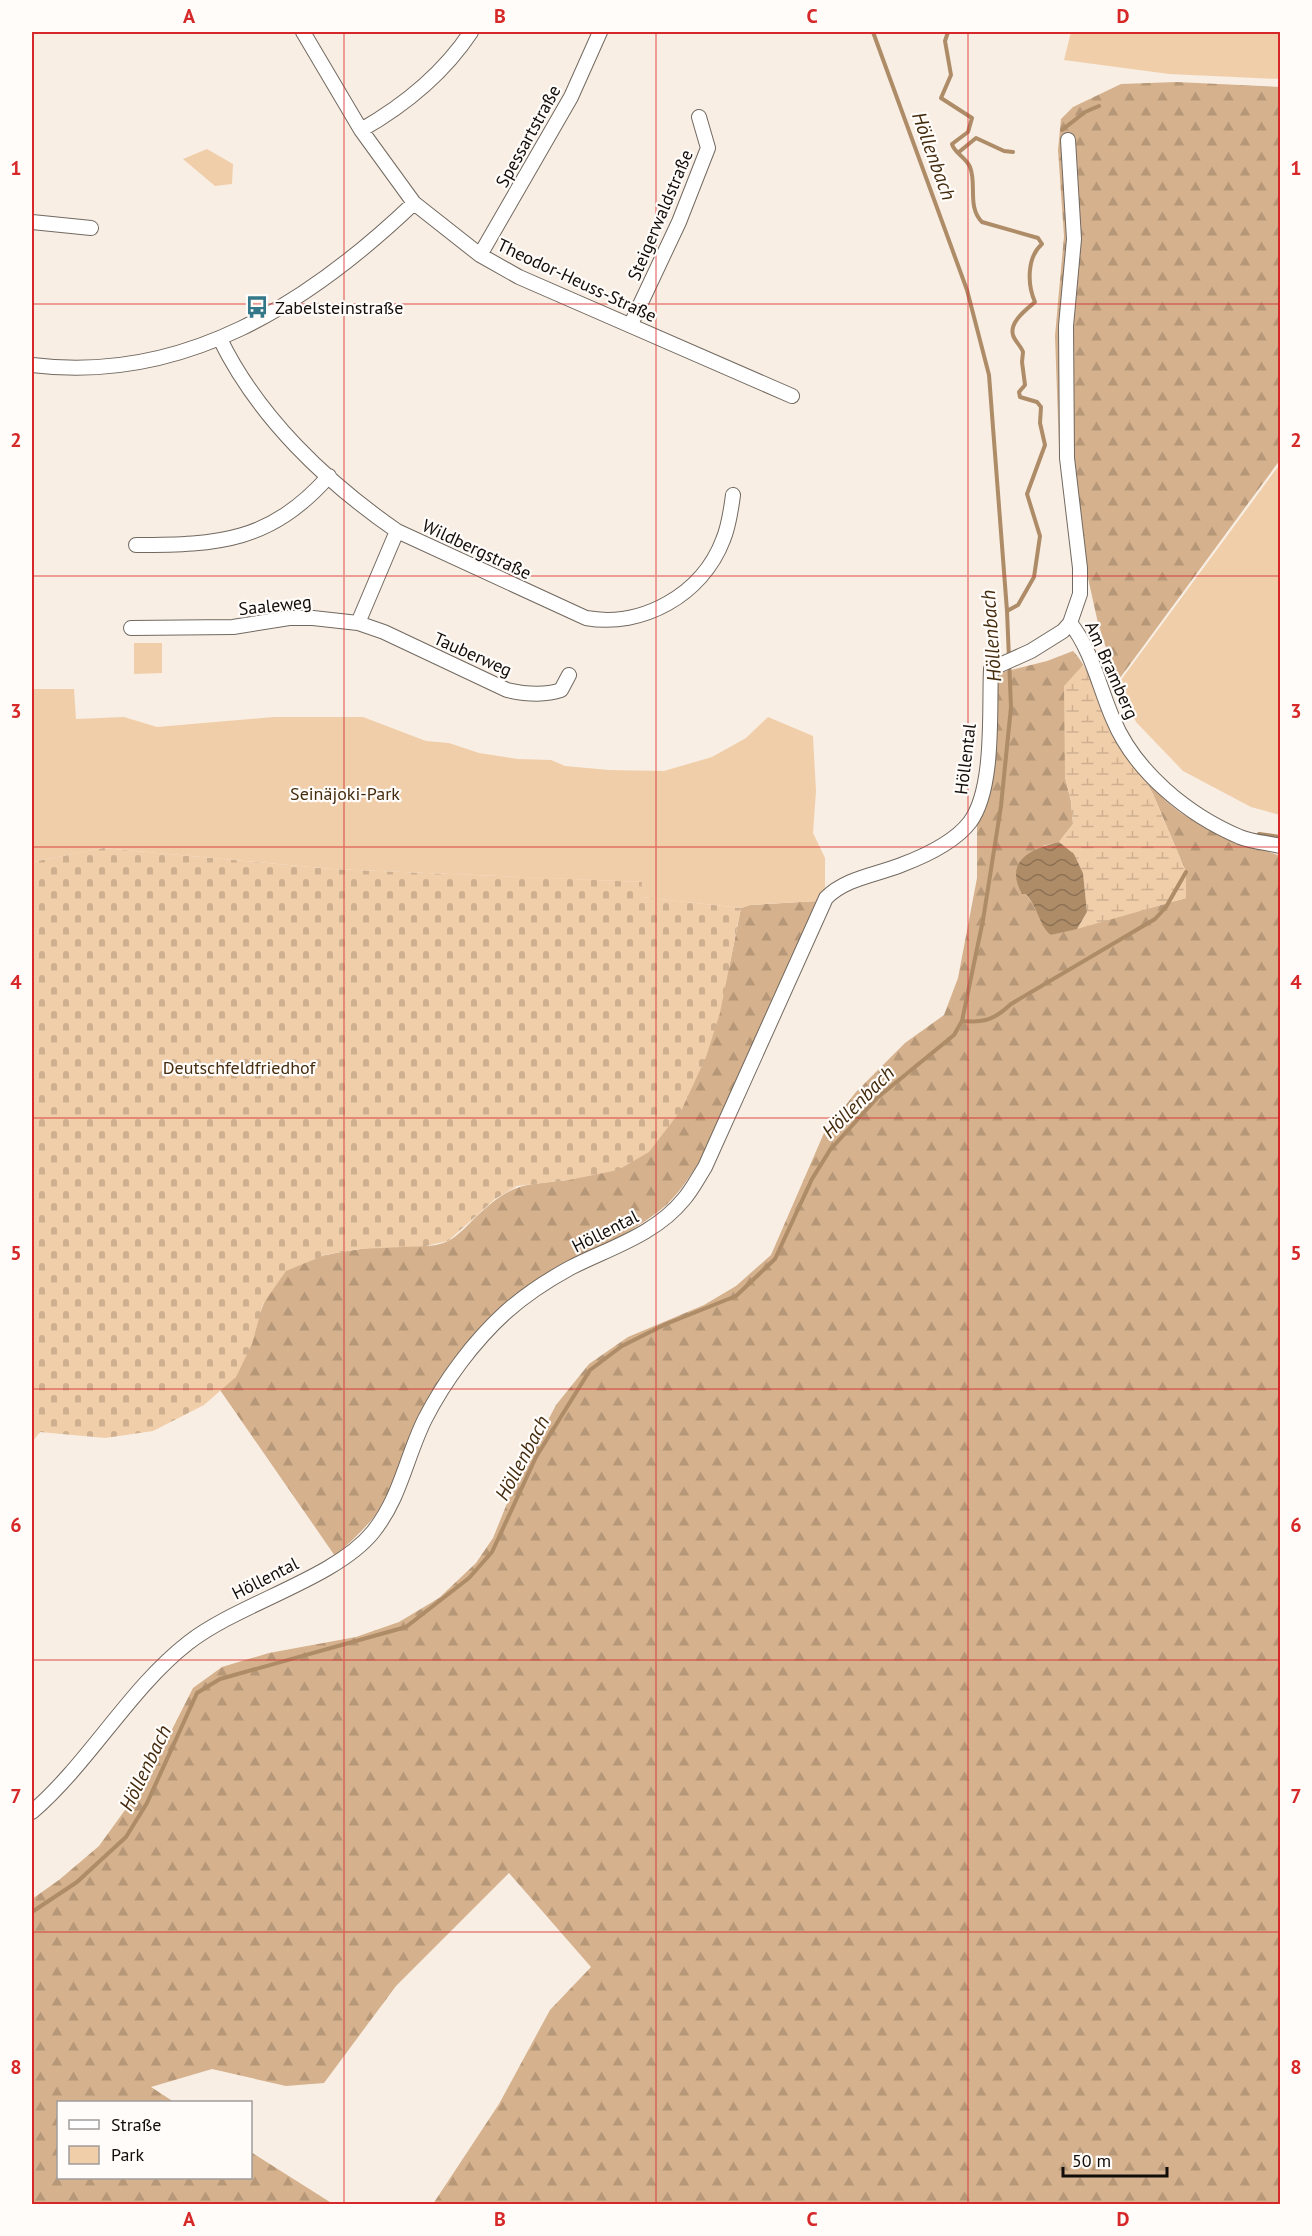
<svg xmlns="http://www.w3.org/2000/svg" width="1312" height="2236" font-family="'PT Sans',sans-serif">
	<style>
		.forest { fill: url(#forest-firs); fill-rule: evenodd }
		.wetland { fill: url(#wetland-marsh) }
		.cemetery { fill: url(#cemetery-stones) }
		.green { fill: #f1ceaa }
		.water { fill: url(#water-waves) }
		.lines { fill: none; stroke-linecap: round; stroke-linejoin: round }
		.stream { stroke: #ae8c68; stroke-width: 4 }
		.minor-casing { stroke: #726960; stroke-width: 16 }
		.minor { stroke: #fff; stroke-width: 14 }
		.grid { fill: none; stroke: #d62828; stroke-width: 1.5; stroke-opacity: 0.55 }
		.labels { text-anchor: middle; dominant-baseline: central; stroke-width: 4.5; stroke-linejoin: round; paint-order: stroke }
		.street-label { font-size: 18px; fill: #110d0a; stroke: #fffcfa }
		.poi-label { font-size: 18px; fill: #110d0a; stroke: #fffcfa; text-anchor: start }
		.park-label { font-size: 18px; fill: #452c0e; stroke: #fffcfa }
		.water-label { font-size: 20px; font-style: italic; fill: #442b0d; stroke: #fffcfa }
		.neatline { fill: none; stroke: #d62828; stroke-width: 2 }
		.grid-label { font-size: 20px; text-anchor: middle; font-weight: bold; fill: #d62828 }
	</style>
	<defs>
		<pattern id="forest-firs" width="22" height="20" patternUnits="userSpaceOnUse" patternTransform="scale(1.5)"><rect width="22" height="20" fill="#d5b18d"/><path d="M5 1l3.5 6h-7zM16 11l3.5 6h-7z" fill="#b69778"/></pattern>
		<pattern id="wetland-marsh" width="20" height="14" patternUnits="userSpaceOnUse" patternTransform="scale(1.5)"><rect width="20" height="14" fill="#f1ceaa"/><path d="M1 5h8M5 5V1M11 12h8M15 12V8" fill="none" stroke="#ceb091"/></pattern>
		<pattern id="cemetery-stones" width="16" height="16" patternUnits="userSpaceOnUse" patternTransform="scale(1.5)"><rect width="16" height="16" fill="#f1ceaa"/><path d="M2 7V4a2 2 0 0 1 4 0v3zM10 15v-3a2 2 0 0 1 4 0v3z" fill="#ceb091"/></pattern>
		<pattern id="water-waves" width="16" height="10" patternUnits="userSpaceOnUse" patternTransform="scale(1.5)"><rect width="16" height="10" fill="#ae8c68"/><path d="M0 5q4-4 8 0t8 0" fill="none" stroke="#8c7154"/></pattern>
	</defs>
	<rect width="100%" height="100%" fill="#f8eee3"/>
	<path class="forest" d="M1176,82L1280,87V460L1117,682L1098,623L1059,448L1055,336L1064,236L1058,150L1061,119L1073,107L1121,84Z
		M1073,651C1090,669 1094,693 1107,715C1123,743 1139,775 1163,798C1194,829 1241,841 1280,856V2204H433L499,2104L550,2010L591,1967L509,1873L396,1986L324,2083L286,2086L212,2069L151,2087L174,2102H58V2178H250L251,2152L333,2204H32V1899L59,1880L99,1846L146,1781L193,1688L222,1667L269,1653L356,1637L399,1622L439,1598L476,1563L493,1538L515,1484L556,1405L589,1364L628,1337L704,1305L736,1286L771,1255L824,1133L856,1092L905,1043L944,1015L958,978L977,878V822L992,754L999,673L1047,661ZM1083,665L1114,739L1138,769L1153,794L1186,872V898L1051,935C1040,922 1037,908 1026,894L1043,846L1059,842L1073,824L1071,801L1065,777Z
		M818,901L707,1150C693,1171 679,1196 659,1211C608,1251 543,1266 496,1311C471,1334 438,1379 423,1410C409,1438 404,1472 387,1499C373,1521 355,1538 335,1556L220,1390C261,1356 249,1308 284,1272C301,1255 369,1247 394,1246C411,1245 433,1249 448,1241C459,1236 470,1222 479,1214C514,1182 524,1185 569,1180L729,968L741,908L750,905Z"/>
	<path class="wetland" d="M1083,665L1114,739L1138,769L1153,794L1186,872V898L1077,929L1087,912L1083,873L1074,854L1059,842L1073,824L1071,801L1065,777L1064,686Z"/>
	<path class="cemetery" d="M103,848L332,869L643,882L642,897L741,908L720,1013L706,1057L682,1109L649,1152L618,1170L569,1180L517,1186L495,1199L448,1241L426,1246L359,1249L325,1255L286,1271L263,1304L252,1344L236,1377L204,1405L153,1431L105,1438L40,1432L32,1442V862Z"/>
	<path class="green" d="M1071,32H1280V79L1169,74L1064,60Z
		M207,149L233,164L232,184L215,186L183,159Z
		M1280,464V815L1251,807L1183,771L1136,722L1118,684Z
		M134,643H162V673L134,674Z
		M32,689H74L76,719L124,717L157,727L274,717H363L426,741L449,743L479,753L518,759L551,760L565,766L609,770L664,771L712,757L746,738L768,717L813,736L816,791L813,833L825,858V893L818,901L751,905L741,908L641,897L642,882L332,869L103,848L32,862Z"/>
	<path class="water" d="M1059,842L1074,854L1083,873L1087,912L1077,929L1051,935C1040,927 1038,908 1026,894H1022C1004,861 1030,849 1059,842Z"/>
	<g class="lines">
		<path class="stream" d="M948,32L945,41L951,75L941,98L972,118L968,132L952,144C954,153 966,157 970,167C977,184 967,207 982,222L1038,238L1042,244C1027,257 1027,284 1035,302C1027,309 1009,322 1013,335C1014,340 1021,346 1023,352L1022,362L1025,385L1019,392L1020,397L1037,402L1041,407L1040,423L1045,445L1027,494L1040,536L1034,577L1018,605L1007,611
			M1062,130L1085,112L1099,106
			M959,152L976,138L1004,151L1013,152
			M1259,834L1280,837
			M963,1021C985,1023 995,1019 1011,1004L1155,919L1166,907L1186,872
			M32,1912L77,1882L126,1837L147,1803L197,1693L220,1679L406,1627L469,1578L492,1552L536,1457L590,1370L622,1346L666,1324L736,1296L775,1259L812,1179L830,1150L877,1098L954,1035L962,1021L983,920L1001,806L1011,707L1007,611L989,375L967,290L873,32"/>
		<g class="minor-casing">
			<path id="minor" d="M303,32L361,130L414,203L480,255L519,277L792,396
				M361,130C405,105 443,74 471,32
				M32,222L91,228
				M480,255L571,97L600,32
				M631,324L679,222L708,148L699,117
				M220,339C258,417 326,482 397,531L586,618C642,628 702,595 723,540C729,526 731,510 733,495
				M32,365C184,384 309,303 414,203
				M136,545C219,545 270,542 329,476
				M358,623L384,632L507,690C525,694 544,696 561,690L569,675
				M1070,623C1092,650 1099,687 1113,719C1135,772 1188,815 1240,837C1253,842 1268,843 1280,846
				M131,628L233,627L289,618H313L358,623L397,531
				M32,1812C89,1763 130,1688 188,1643C239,1603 335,1579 373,1532C401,1497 406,1457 425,1419C445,1380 474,1341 506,1312C525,1295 548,1280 570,1268C609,1248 655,1235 684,1199C692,1190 698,1178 705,1167L826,898C846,878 876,875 901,865C925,856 954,843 970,822C995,788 989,710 991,669L1031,651L1063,631L1070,623L1080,594V568L1067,458L1066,326L1074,239L1068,140"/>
		</g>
		<use href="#minor" class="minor"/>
	</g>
	<path class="grid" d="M344,32V2204M656,32V2204M968,32V2204M32,304H1280M32,576H1280M32,847H1280M32,1118H1280M32,1389H1280M32,1660H1280M32,1932H1280"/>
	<defs>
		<g id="bus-bare" transform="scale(1.8)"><path d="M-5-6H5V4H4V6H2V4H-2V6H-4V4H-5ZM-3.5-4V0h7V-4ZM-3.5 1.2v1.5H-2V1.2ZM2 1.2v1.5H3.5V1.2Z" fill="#347788" stroke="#fffcfa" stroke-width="2.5" paint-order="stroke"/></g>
	</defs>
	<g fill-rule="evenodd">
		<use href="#bus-bare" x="257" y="307"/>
	</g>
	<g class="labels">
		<g class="street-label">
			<text transform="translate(528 136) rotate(-61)">Spessartstraße</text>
			<text transform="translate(660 215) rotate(-67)">Steigerwaldstraße</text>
			<text transform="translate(577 280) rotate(25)">Theodor-Heuss-Straße</text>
			<text transform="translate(477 549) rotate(25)">Wildbergstraße</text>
			<text transform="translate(275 605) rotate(-6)">Saaleweg</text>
			<text transform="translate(473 654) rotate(24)">Tauberweg</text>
			<text transform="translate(1112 670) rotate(66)">Am Bramberg</text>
			<text transform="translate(965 759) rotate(-83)">Höllental</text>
			<text transform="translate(605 1231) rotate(-27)">Höllental</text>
			<text transform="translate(265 1578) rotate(-27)">Höllental</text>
		</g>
		<g class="poi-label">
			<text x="275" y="307">Zabelsteinstraße</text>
		</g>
		<g class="park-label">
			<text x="345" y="793">Seinäjoki-Park</text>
			<text x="239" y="1067">Deutschfeldfriedhof</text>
		</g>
		<g class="water-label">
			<text transform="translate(934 156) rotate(70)">Höllenbach</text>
			<text transform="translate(991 636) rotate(-94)">Höllenbach</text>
			<text transform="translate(858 1102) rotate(-45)">Höllenbach</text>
			<text transform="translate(522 1458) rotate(-62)">Höllenbach</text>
			<text transform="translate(145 1768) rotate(-64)">Höllenbach</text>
		</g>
	</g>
	<rect width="1312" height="2236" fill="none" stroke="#fffcfa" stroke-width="66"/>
	<rect x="57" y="2101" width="195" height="78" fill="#fffcfa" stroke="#a09c9a" stroke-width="1.5"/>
	<rect x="69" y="2120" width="30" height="9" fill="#ffffff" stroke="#a09c9a" stroke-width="1.5"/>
	<text x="111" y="2131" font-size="18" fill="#110d0a">Straße</text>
	<rect x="69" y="2146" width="30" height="18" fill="#f1ceaa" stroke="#a09c9a" stroke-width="1.5"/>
	<text x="111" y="2161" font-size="18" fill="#110d0a">Park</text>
	<path d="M1063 2167v9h104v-9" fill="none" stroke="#110d0a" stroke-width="3"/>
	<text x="1072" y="2167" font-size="18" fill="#110d0a" stroke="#fffcfa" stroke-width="4.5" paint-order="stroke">50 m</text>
	<rect x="33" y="33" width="1246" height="2170" class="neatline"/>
	<g class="grid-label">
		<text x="189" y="23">A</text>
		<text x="500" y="23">B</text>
		<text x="812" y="23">C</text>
		<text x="1123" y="23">D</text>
		<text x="16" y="175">1</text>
		<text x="1296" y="175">1</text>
		<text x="16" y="447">2</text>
		<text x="1296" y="447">2</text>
		<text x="16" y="718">3</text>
		<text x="1296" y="718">3</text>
		<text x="16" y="989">4</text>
		<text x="1296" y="989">4</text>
		<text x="16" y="1260">5</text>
		<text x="1296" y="1260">5</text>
		<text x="16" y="1532">6</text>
		<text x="1296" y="1532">6</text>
		<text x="16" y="1803">7</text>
		<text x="1296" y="1803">7</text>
		<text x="16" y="2074">8</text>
		<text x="1296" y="2074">8</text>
		<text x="189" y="2226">A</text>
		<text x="500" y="2226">B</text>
		<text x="812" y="2226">C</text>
		<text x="1123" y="2226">D</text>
	</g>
</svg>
